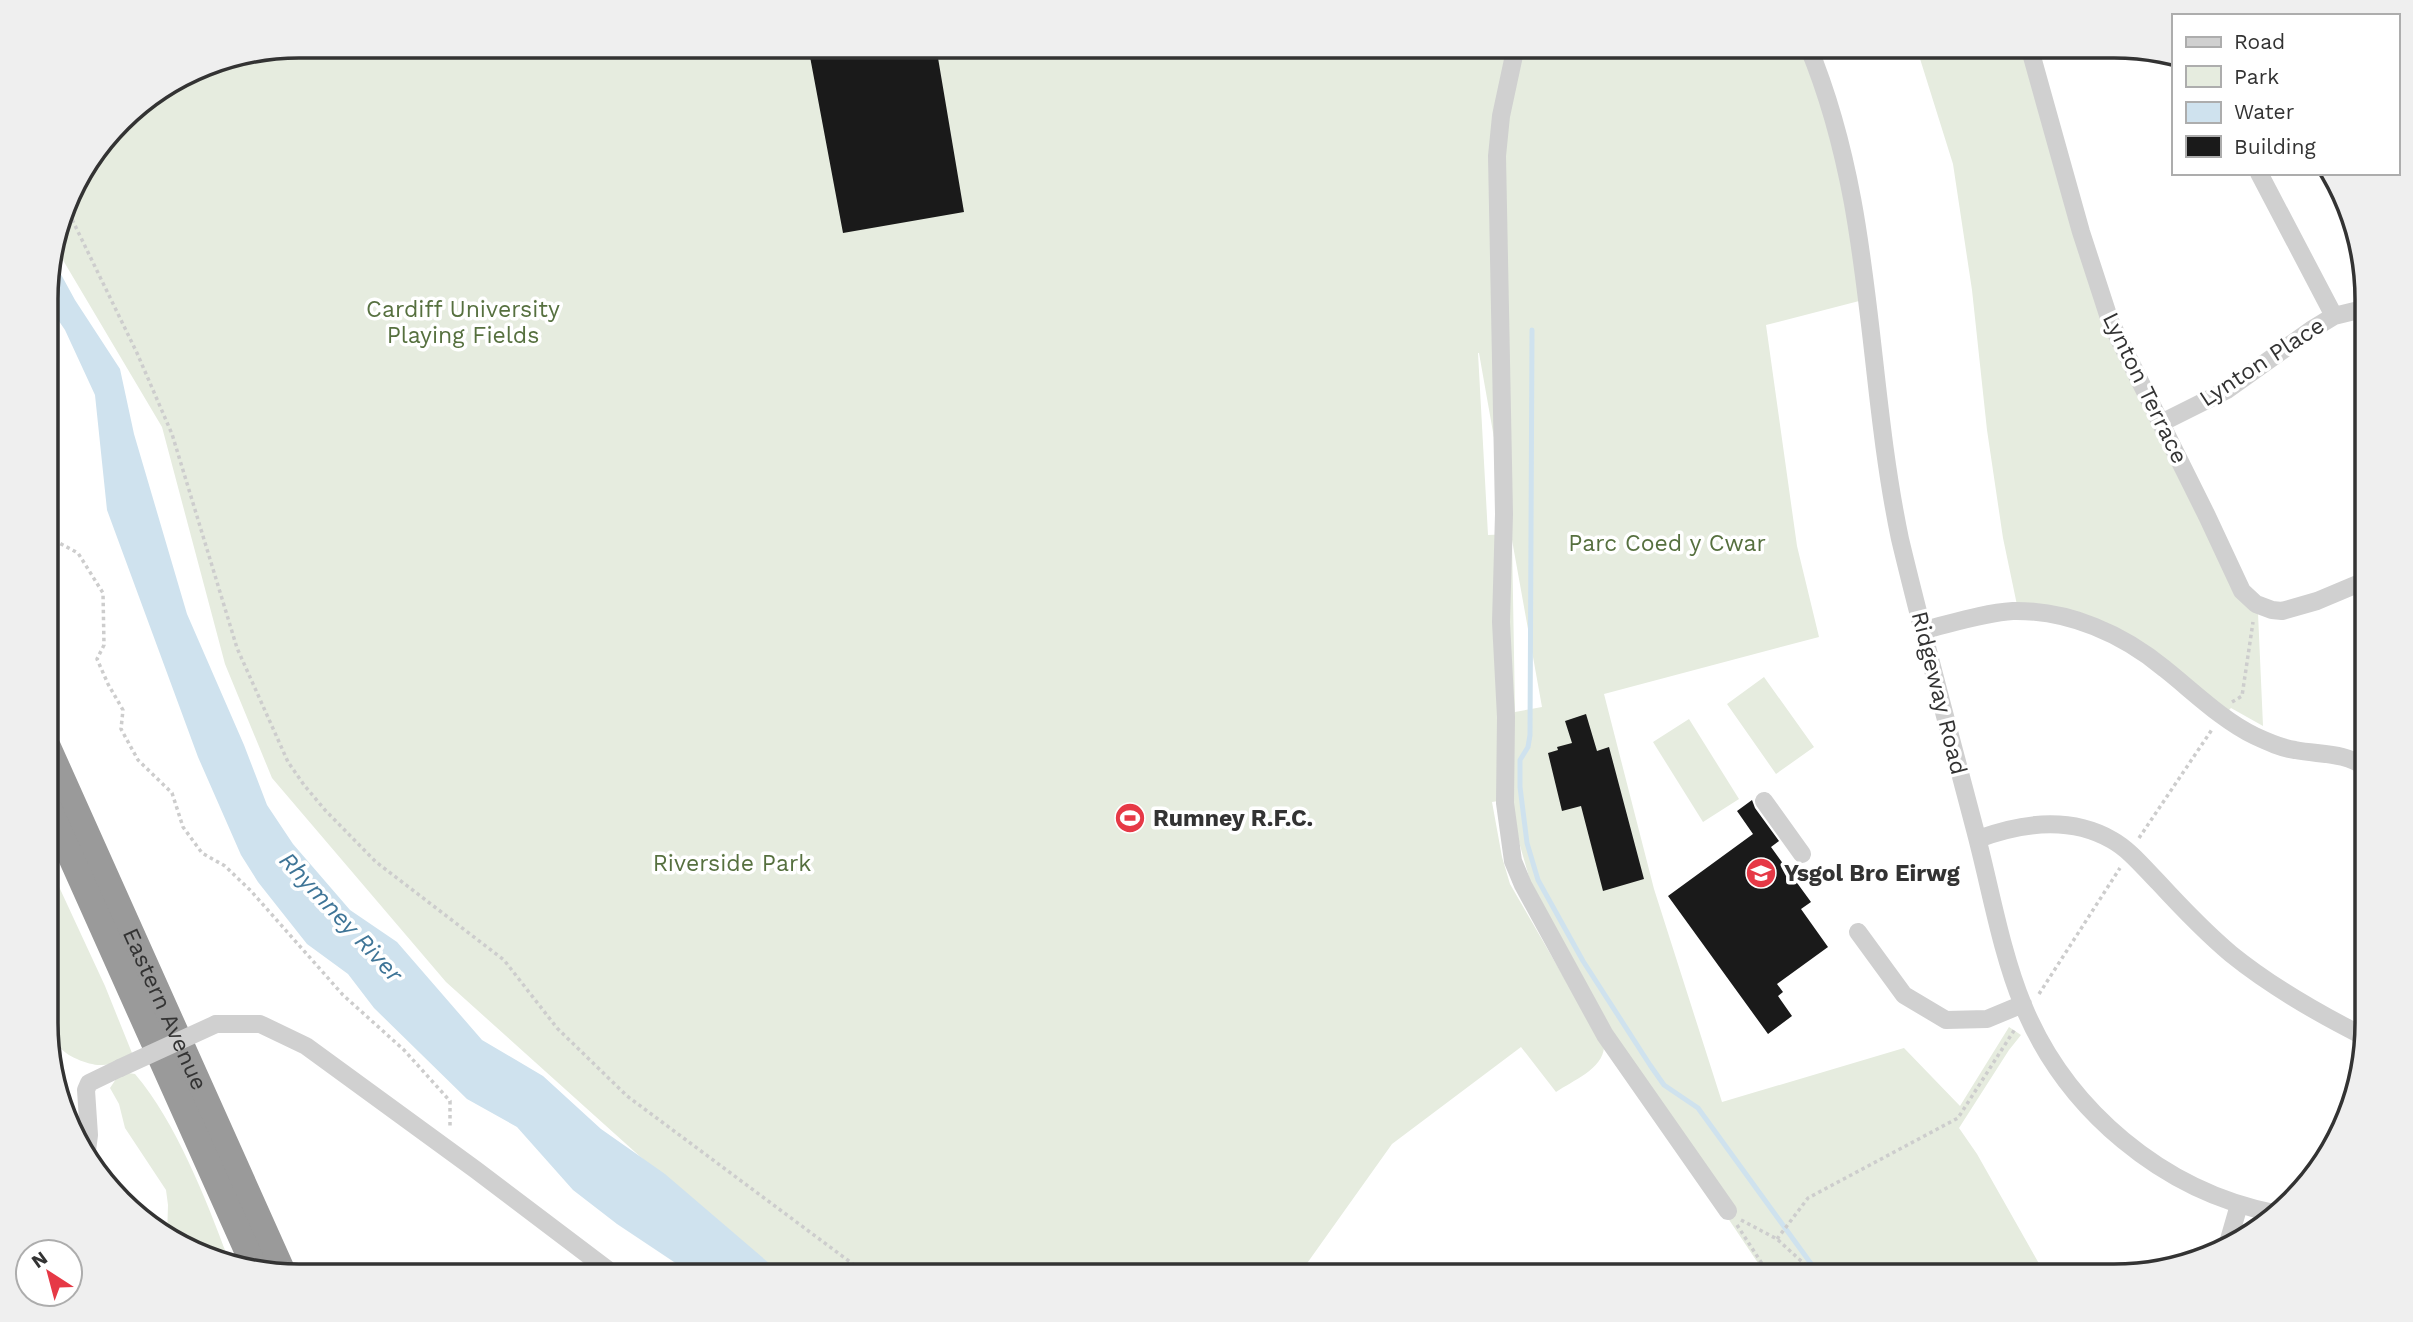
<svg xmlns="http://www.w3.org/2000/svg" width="2413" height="1322" font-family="'Work Sans',sans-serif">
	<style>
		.green { fill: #e6ecdf; fill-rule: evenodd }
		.water { fill: #cfe2ee }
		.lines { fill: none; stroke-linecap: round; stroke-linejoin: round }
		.stream { stroke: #cfe2ee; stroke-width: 5 }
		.building { fill: #1a1a1a }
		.path { stroke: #cdcdcd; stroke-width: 3.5; stroke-dasharray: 3.5 3.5; stroke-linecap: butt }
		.minor { stroke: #d0d0d0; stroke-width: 18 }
		.highway { stroke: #9a9a9a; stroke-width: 26 }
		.minor-bridge { stroke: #d0d0d0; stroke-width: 18 }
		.labels { text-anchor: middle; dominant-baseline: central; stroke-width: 7; stroke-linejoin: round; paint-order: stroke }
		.park-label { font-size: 23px; fill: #56703f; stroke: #fff }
		.street-label { font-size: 23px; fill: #333; stroke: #fff }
		.poi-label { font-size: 23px; font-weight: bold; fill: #333; stroke: #fff; text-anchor: start }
		.water-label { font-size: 24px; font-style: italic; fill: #3f7597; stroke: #fff }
		.rim { fill: none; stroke: #333; stroke-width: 3.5 }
	</style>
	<rect width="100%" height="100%" fill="#fff"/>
	<path class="green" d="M299,46H1801L1835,148L1863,300L1766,325L1797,546L1819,637L1604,694L1654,889L1722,1102L1904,1048L1960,1106L2009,1027L2021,1035L2009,1050L1959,1128L1977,1154L2046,1276H1756L1758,1263L1699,1175L1611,1032L1531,884L1519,842L1511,799L1492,802L1502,857L1510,884L1604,1047C1603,1069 1572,1081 1556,1092L1521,1047L1392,1144L1298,1276H773L446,982L272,778L225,664L162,427L54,245L72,187L132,109L202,65ZM1478,353H1479L1511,534L1488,535ZM1512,540L1542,707L1515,712V711Z
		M1916,46H2022L2090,285L2258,613L2263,726L2231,708L2228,711L2167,661L2017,605L2003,538L1987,430L1972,290L1953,164Z
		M1764,677L1814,747L1776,774L1727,704Z
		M1689,719L1739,799L1703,822L1653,742Z
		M48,863L105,986L132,1053C122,1059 113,1065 102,1065C90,1066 65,1056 59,1046C40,1019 48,900 48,863Z
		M128,1073L135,1074C176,1122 206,1199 228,1258L173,1243L167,1237L168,1205L166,1190L125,1128L119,1104L110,1088L116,1079Z"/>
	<path class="water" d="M51,256L75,300L120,369L134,434L187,614L244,745L267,805L293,844L350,910L397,942L482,1040L543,1076L601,1129L665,1174L784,1276H710L677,1264L617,1224L573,1190L517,1127L467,1099L374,1008L348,974L307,944L258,882L241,855L198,757L107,510L95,395L65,330L48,305V266Z"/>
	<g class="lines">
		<path class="stream" d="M1532,330L1530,735L1528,747L1520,760V787L1527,843L1538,880L1583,961L1650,1065L1664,1085L1698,1108L1820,1276"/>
	</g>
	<path class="building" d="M808,46H936L964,212L843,233Z
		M1586,714L1597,751L1609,747L1644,879L1603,891L1581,806L1562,811L1548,753L1558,750L1557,747L1572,743L1565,721Z
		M1752,800L1755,808L1779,841L1771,847L1811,902L1801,909L1828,947L1777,984L1783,992L1778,996L1792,1016L1768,1034L1668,896L1753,834L1737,811Z"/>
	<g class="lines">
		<path class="path" d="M66,207L137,353L172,434L237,648L288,762L304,785L325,810L376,862L504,960L557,1028L627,1096L869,1276
			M48,537L78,553L103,593L104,645L97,659L108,684L123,710L121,729L138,760L172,793L183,827L202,853L225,866L251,891L343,995L404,1050L450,1101V1129
			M2232,702L2242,696L2253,622
			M2139,838L2213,728
			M2039,994L2120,868
			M1741,1220L1777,1239L1812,1271L1813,1276
			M1737,1225L1770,1276
			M1777,1239L1808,1198L1958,1118L2015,1029"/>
		<path class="minor" d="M1516,46L1501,116L1497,156L1504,514L1501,622L1506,717L1505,803L1513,861L1523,885L1605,1035L1728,1211
			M1808,46C1875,207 1865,372 1900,539C1923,635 1949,731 1974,826C1990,885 2000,949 2023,1005C2066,1110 2163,1191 2274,1213
			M2029,46L2081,232L2110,321L2207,516L2242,591L2256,604L2272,610L2282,611L2317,601L2367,580
			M2259,173L2334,316
			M2161,423L2227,390L2311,330L2334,316L2367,308
			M1924,630C1953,623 1983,613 2013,611C2069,610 2123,634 2165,669C2194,692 2222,720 2255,736C2268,742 2281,748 2295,750C2322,755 2344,752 2367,768
			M1764,801L1802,854
			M1978,839C2021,823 2070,816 2112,840C2130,850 2144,868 2159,883C2182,908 2205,932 2231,954C2273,988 2319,1014 2367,1038
			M1858,932L1904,995L1946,1020L1987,1019L2023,1004
			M216,1024H260L306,1046L476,1170L616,1276
			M86,1158L89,1135L86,1090L89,1083L120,1068
			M2228,1243L2239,1205"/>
		<g class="highway">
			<path id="s1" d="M48,747L283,1272"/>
			<path d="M48,806L253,1264"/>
		</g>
		<path class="minor-bridge" d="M120,1068L216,1024"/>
	</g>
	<defs>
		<g id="stadium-disc" transform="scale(1.575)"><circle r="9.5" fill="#e63946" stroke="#fff"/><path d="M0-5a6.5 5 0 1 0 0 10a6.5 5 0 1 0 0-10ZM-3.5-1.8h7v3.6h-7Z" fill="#fff"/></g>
		<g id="school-disc" transform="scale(1.575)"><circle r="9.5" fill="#e63946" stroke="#fff"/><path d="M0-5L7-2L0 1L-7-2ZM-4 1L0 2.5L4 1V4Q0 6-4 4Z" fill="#fff"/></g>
	</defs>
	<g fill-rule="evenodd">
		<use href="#stadium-disc" x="1130" y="818"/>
		<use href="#school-disc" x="1761" y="873"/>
	</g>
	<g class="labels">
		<g class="park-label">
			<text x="463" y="309">Cardiff University<tspan x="463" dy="26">Playing Fields</tspan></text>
			<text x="1667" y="543">Parc Coed y Cwar</text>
			<text x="732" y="863">Riverside Park</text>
		</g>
		<g class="street-label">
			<text transform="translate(2262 362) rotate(-33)">Lynton Place</text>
			<text transform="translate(2145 388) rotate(64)">Lynton Terrace</text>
			<text transform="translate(1939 693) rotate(76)">Ridgeway Road</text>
			<text stroke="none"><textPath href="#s1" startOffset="287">Eastern Avenue</textPath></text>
		</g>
		<g class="poi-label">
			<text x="1153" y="818">Rumney R.F.C.</text>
			<text x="1784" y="873">Ysgol Bro Eirwg</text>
		</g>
		<g class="water-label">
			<text transform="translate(341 917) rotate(47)">Rhymney River</text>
		</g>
	</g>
	<path d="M0 0H2413V1322H0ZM299 58H2114A241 241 0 0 1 2355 299V1023A241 241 0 0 1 2114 1264H299A241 241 0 0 1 58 1023V299A241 241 0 0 1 299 58Z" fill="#efefef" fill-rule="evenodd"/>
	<path class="rim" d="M299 58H2114A241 241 0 0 1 2355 299V1023A241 241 0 0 1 2114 1264H299A241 241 0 0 1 58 1023V299A241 241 0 0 1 299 58Z"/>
	<rect x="2172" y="14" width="228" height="161" fill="#ffffff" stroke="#adadad" stroke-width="2"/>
	<rect x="2186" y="37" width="35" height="10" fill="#d0d0d0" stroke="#adadad" stroke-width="2"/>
	<text x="2234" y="49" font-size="21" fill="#333333">Road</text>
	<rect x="2186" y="66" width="35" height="21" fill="#e6ecdf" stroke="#adadad" stroke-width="2"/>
	<text x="2234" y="84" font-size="21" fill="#333333">Park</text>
	<rect x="2186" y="102" width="35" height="21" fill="#cfe2ee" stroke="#adadad" stroke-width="2"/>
	<text x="2234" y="119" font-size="21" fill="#333333">Water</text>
	<rect x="2186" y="136" width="35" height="21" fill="#1a1a1a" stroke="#adadad" stroke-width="2"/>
	<text x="2234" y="154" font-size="21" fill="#333333">Building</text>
	<g transform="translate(49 1273) rotate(324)"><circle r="33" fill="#ffffff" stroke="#adadad" stroke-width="2"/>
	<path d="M0-5L12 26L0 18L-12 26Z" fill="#e63946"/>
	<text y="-10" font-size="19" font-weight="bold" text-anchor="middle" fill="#333333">N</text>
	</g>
</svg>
